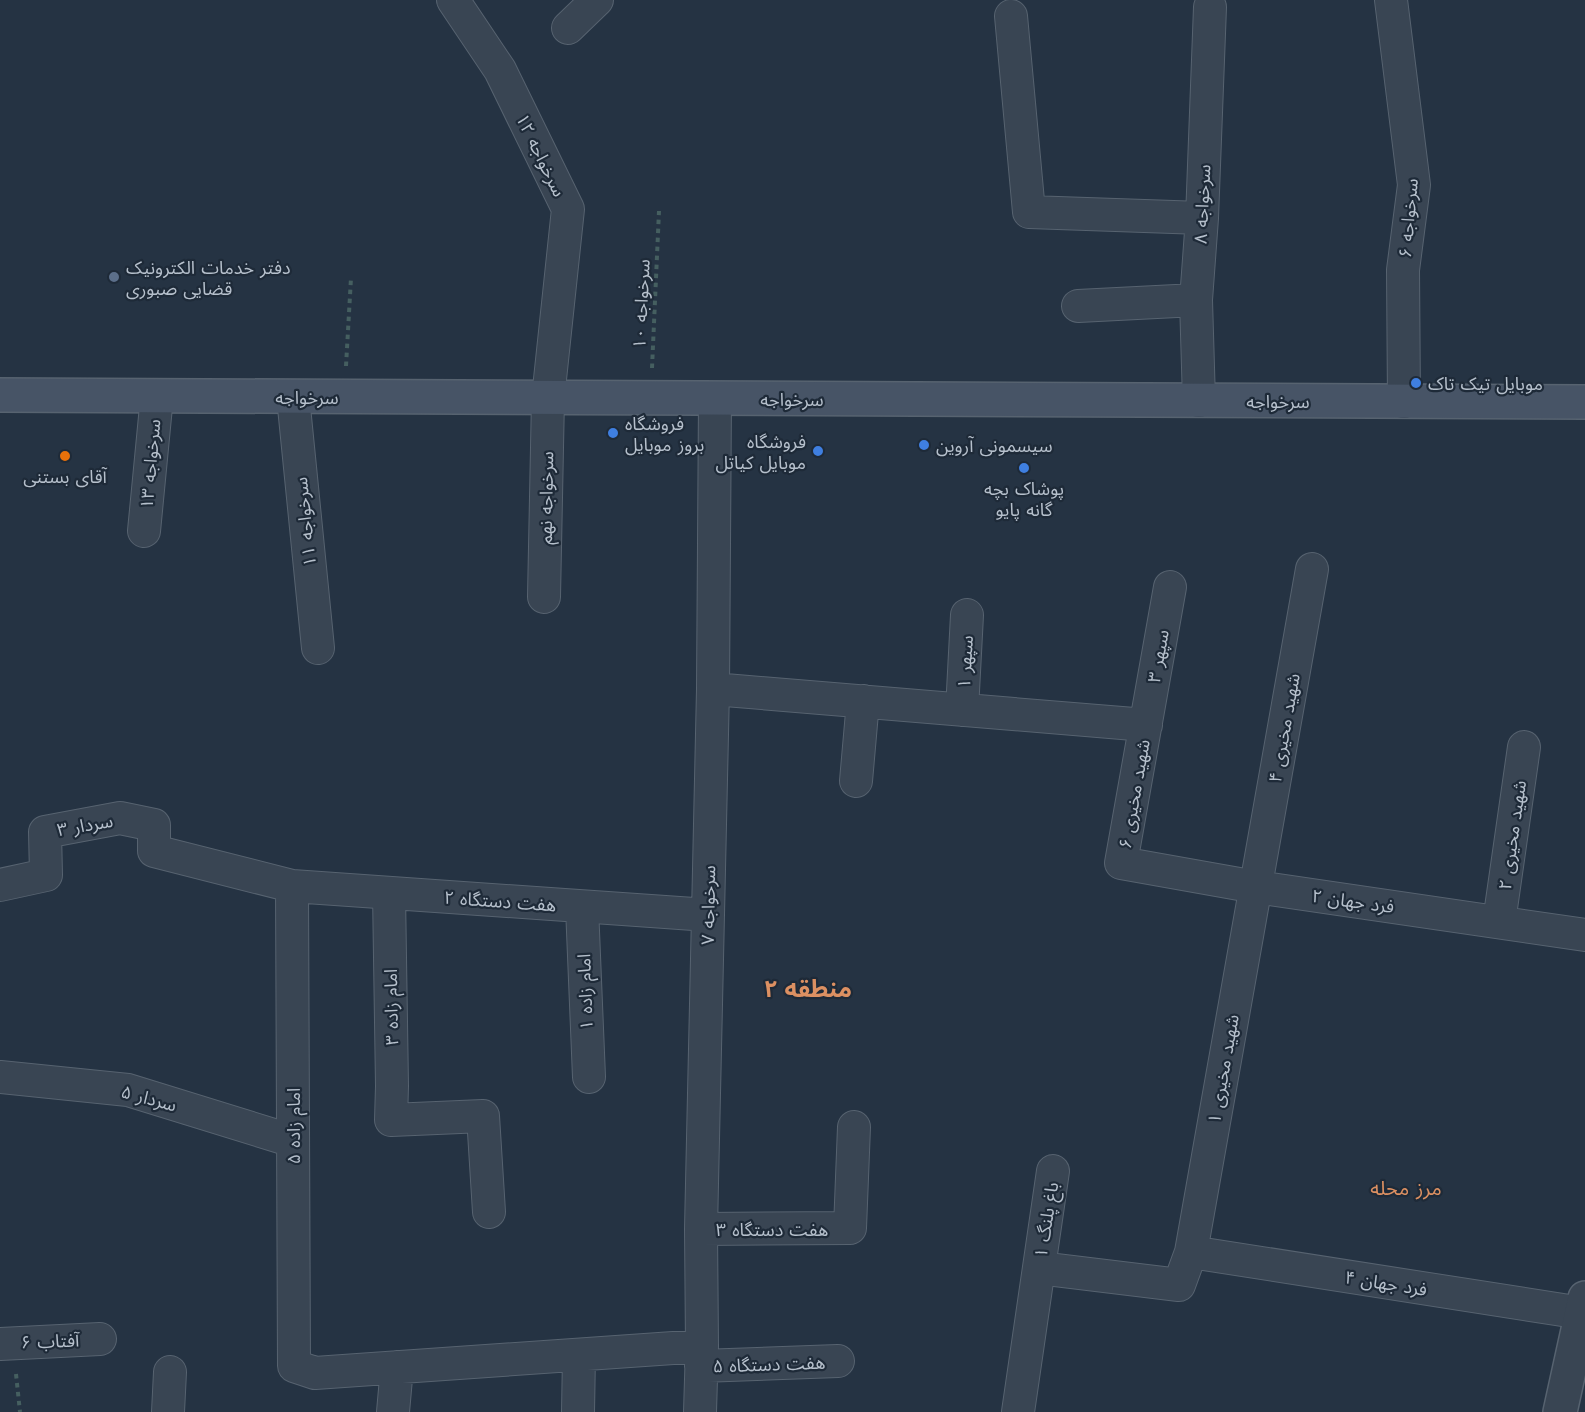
<svg xmlns="http://www.w3.org/2000/svg" width="1585" height="1412" font-family="'Work Sans','Noto Sans Arabic',sans-serif">
	<style>
		.lines { fill: none; stroke-linecap: round; stroke-linejoin: round }
		.minor-casing { stroke: #576370; stroke-width: 34 }
		.tertiary-casing { stroke: #576370; stroke-width: 36 }
		.secondary-casing { stroke: #576370; stroke-width: 36 }
		.path { stroke: #455f60; stroke-width: 4; stroke-dasharray: 4.5 4.5; stroke-linecap: butt }
		.minor { stroke: #394553; stroke-width: 32 }
		.tertiary { stroke: #394553; stroke-width: 33 }
		.secondary { stroke: #475466; stroke-width: 33 }
		.service-dot { fill: #5c6f8a; stroke: #1e2a38; stroke-width: 2 }
		.shop-dot { fill: #3f7fe0; stroke: #1e2a38; stroke-width: 2 }
		.food-dot { fill: #e8710a; stroke: #1e2a38; stroke-width: 2 }
		.labels { text-anchor: middle; dominant-baseline: central; stroke-width: 4.5; stroke-linejoin: round; paint-order: stroke }
		.street-label { font-size: 18px; fill: #b6c0cc; stroke: #1e2a38 }
		.poi-label { font-size: 18px; fill: #b6c0cc; stroke: #1e2a38; text-anchor: start }
		.neighbourhood-label { font-size: 20px; fill: #dc9062; stroke: #1e2a38 }
		.district-label { font-size: 24px; font-weight: bold; fill: #dc9062; stroke: #1e2a38 }
	</style>
	<rect width="100%" height="100%" fill="#253343"/>
	<g class="lines">
		<g class="minor-casing">
			<path id="minor" d="M453,0L500,70L568,209L548,398L544,597
				M1391,0L1414,185L1403,270L1404,402
				M1011,16L1029,212L1202,218
				M568,28L597,0
				M1078,306L1196,300
				M293,397L318,648
				M1199,401L1196,300L1202,218L1210,7
				M144,531L157,396
				M1170,587L1121,863L1256,887L1585,935
				M713,689L1146,725
				M962,710L967,615
				M856,781L863,701
				M0,885L46,875L45,832L120,818L154,825V851L292,886L708,915
				M292,886L294,1366L315,1373L702,1346
				M389,893L392,1086L391,1120L483,1116L489,1212
				M582,907L589,1077
				M1499,922L1524,747
				M0,1077L128,1090L293,1141
				M701,1229L850,1228L854,1127
				M1191,1252L1582,1313
				M1039,1268L1179,1285L1191,1252L1312,569
				M0,1344L100,1339
				M701,1366L838,1361
				M168,1412L170,1372
				M393,1412L397,1367
				M578,1412L579,1355
				M700,1412L702,1346L701,1229L713,689L715,399
				M1018,1412L1053,1171"/>
		</g>
		<g class="tertiary-casing">
			<path id="tertiary" d="M1560,1412L1585,1298"/>
		</g>
		<g class="secondary-casing">
			<path id="secondary" d="M0,395L1585,402"/>
		</g>
		<path class="path" d="M346,366L351,278
			M652,368L659,211
			M16,1374L20,1412"/>
		<use href="#minor" class="minor"/>
		<use href="#tertiary" class="tertiary"/>
		<use href="#secondary" class="secondary"/>
	</g>
	<circle class="service-dot" cx="114" cy="277" r="6"/>
	<g class="shop-dot">
		<circle cx="1416" cy="383" r="6"/>
		<circle cx="613" cy="433" r="6"/>
		<circle cx="924" cy="445" r="6"/>
		<circle cx="818" cy="451" r="6"/>
		<circle cx="1024" cy="468" r="6"/>
	</g>
	<circle class="food-dot" cx="65" cy="456" r="6"/>
	<g class="labels">
		<g class="street-label">
			<text transform="translate(541 155) rotate(64)">۱۲ سرخواجه</text>
			<text transform="translate(1202 204) rotate(-87)">۸ سرخواجه</text>
			<text transform="translate(1408 218) rotate(-85)">سرخواجه ۶</text>
			<text transform="translate(641 304) rotate(-87)">۱۰ سرخواجه</text>
			<text x="307" y="397">سرخواجه</text>
			<text x="792" y="399">سرخواجه</text>
			<text x="1278" y="401">سرخواجه</text>
			<text transform="translate(150 464) rotate(-85)">۱۳ سرخواجه</text>
			<text transform="translate(546 498) rotate(-89)">سرخواجه نهم</text>
			<text transform="translate(305 522) rotate(-96)">۱۱ سرخواجه</text>
			<text transform="translate(1158 656) rotate(-80)">۳ سپهر</text>
			<text transform="translate(965 662) rotate(-87)">۱ سپهر</text>
			<text transform="translate(1284 728) rotate(-80)">۴ شهید مخیری</text>
			<text transform="translate(1134 794) rotate(-80)">شهید مخیری ۶</text>
			<text transform="translate(85 825) rotate(-10)">۳ سردار</text>
			<text transform="translate(1512 835) rotate(-82)">۲ شهید مخیری</text>
			<text transform="translate(500 901) rotate(4)">هفت دستگاه ۲</text>
			<text transform="translate(1353 901) rotate(8)">۲ فرد جهان</text>
			<text transform="translate(708 905) rotate(-89)">سرخواجه ۷</text>
			<text transform="translate(585 992) rotate(-92)">۱ امام زاده</text>
			<text transform="translate(391 1007) rotate(-91)">۳ امام زاده</text>
			<text transform="translate(1223 1069) rotate(-80)">شهید مخیری ۱</text>
			<text transform="translate(149 1098) rotate(15)">۵ سردار</text>
			<text transform="translate(293 1126) rotate(-90)">۵ امام زاده</text>
			<text transform="translate(1046 1220) rotate(-81)">۱ باغ پلنگ</text>
			<text x="772" y="1229">۳ هفت دستگاه</text>
			<text transform="translate(1386 1283) rotate(9)">۴ فرد جهان</text>
			<text transform="translate(50 1341) rotate(-2)">آفتاب ۶</text>
			<text transform="translate(769 1364) rotate(-2)">هفت دستگاه ۵</text>
		</g>
		<g class="poi-label">
			<text x="126" y="267">دفتر خدمات الکترونیک<tspan x="126" dy="21">قضایی صبوری</tspan></text>
			<text x="1428" y="383">موبایل تیک تاک</text>
			<text x="625" y="423">فروشگاه<tspan x="625" dy="21">بروز موبایل</tspan></text>
			<text x="806" y="441" text-anchor="end">فروشگاه<tspan x="806" dy="21">موبایل کیاتل</tspan></text>
			<text x="936" y="445">سیسمونی آروین</text>
			<text x="65" y="476" text-anchor="middle">آقای بستنی</text>
			<text x="1024" y="488" text-anchor="middle">پوشاک بچه<tspan x="1024" dy="21">گانه پایو</tspan></text>
		</g>
		<g class="neighbourhood-label">
			<text x="1406" y="1188">مرز محله</text>
		</g>
		<g class="district-label">
			<text x="808" y="989">منطقه ۲</text>
		</g>
	</g>
</svg>
